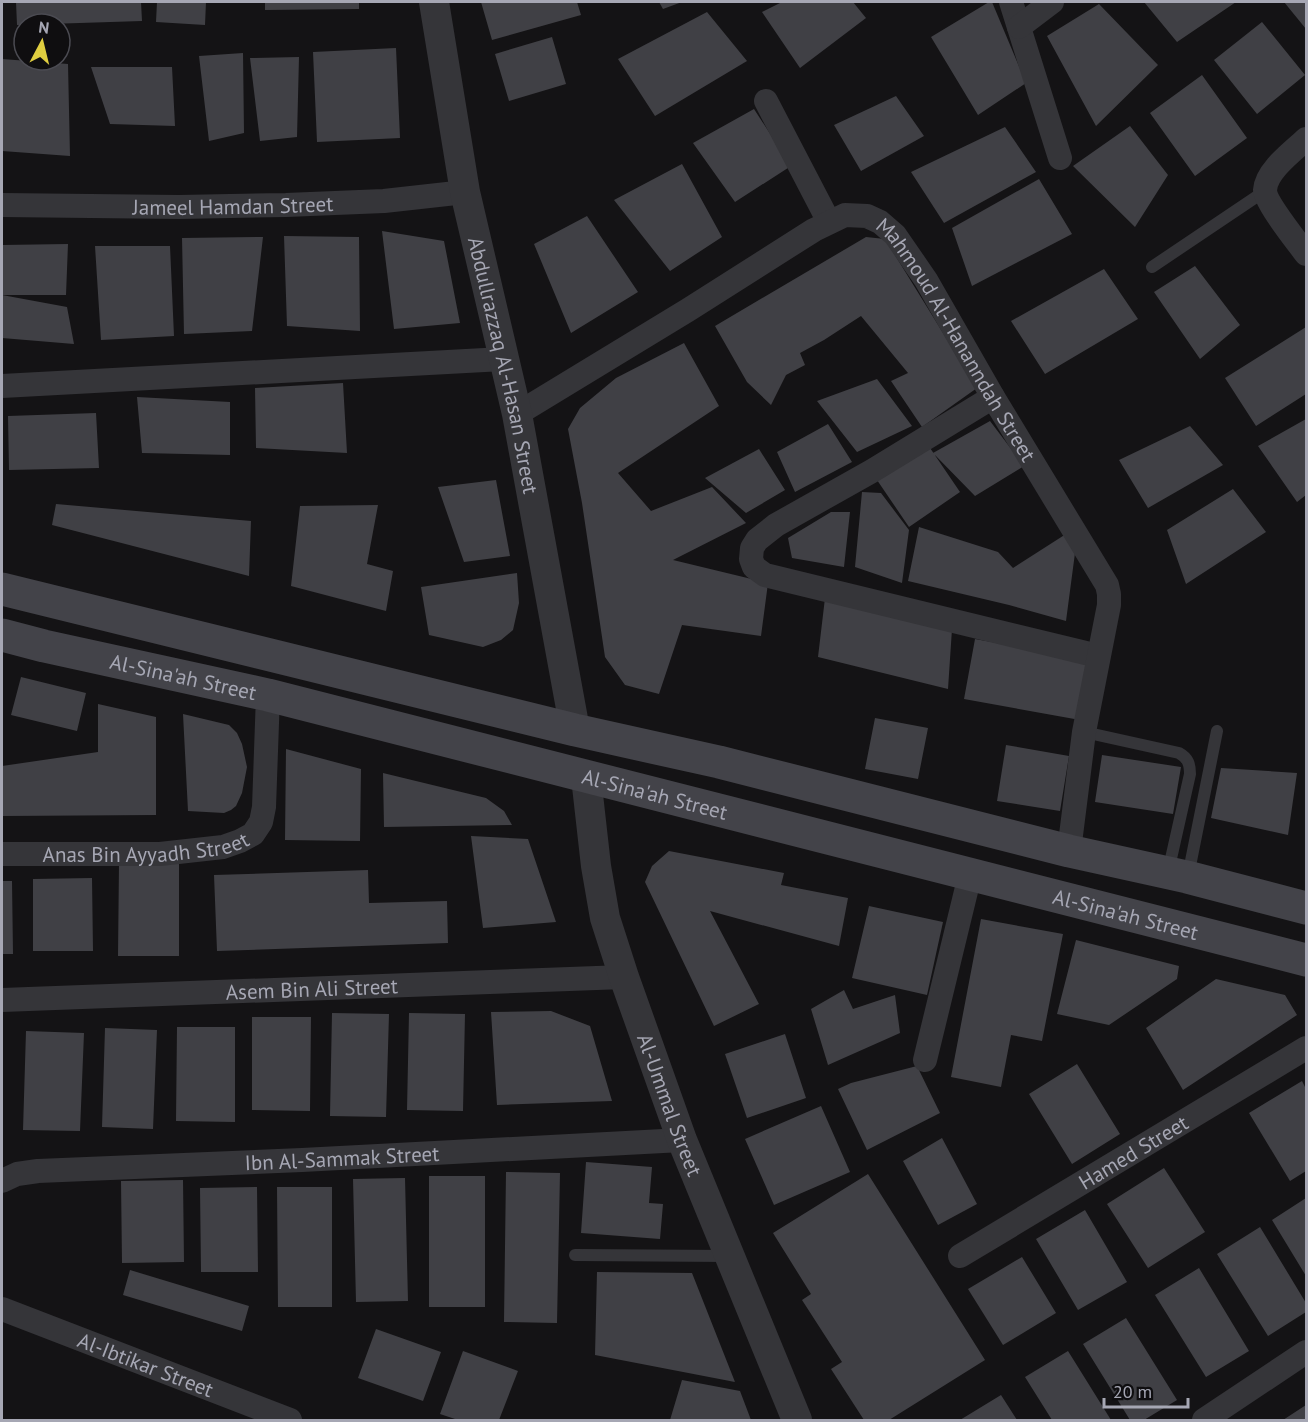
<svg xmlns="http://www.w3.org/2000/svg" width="1308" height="1422" font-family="'PT Sans',sans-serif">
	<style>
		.building { fill: #404045 }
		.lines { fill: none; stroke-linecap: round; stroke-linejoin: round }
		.service { stroke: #353539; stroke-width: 12 }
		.minor { stroke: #353539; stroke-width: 24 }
		.tertiary { stroke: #353539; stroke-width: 30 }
		.secondary { stroke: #434349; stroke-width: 33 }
		.labels { text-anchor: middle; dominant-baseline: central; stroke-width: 4.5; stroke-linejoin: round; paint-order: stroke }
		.street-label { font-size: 21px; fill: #a6a7b4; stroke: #0f0e10 }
	</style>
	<rect width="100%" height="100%" fill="#141315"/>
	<path class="building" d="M16,2H141L142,21L17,25Z
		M157,2H206L205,25L156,22Z
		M265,2H359V9L265,10Z
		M481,2H577L581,15L492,40Z
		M659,2H682L663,9Z
		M782,2H853L866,18L800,68L762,12Z
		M989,2H992L1026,83L978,115L931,37Z
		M1144,2H1236L1177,42Z
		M1284,2H1306V29Z
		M1099,4L1158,65L1096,126L1047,36Z
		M707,12L747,61L655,116L618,59Z
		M1262,22L1305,75L1257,114L1214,60Z
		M552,37L566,84L509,101L495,54Z
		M396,48L400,138L317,142L313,52Z
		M243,53L244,133L209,141L199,56Z
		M299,57L297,137L260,141L250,58Z
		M2,59L68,64L70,156L2,151Z
		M91,67H172L175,126L110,124Z
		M1202,75L1247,138L1195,176L1150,113Z
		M896,96L924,136L861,171L834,125Z
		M754,109L791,166L735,202L693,143Z
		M1130,126L1168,175L1135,227L1073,166Z
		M1005,127L1036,172L944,223L911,172Z
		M682,164L722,237L670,271L614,200Z
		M1039,179L1072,234L972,286L952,228Z
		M587,216L638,292L571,333L534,244Z
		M382,231L444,241L460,323L394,329Z
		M284,236L359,237L360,331L287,326Z
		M263,237L252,331L184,334L182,238Z
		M866,237L885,239L977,388L922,427L891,381L908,373L861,316L824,340L800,353L805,365L786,375L771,405L747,382L715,326Z
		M68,244L66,295H2V245Z
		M95,246H170L174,336L101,340Z
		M1195,266L1240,325L1200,359L1154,292Z
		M1104,269L1138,319L1045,374L1011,321Z
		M2,295L67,307L74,344L2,338Z
		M1306,327V394L1256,426L1225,378Z
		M684,343L719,406L618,473L651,511L712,487L746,523L673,560L768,583L761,636L682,625L659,694L625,685L605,657L582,503L568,429L580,408L616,378Z
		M877,379L912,426L857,452L817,401Z
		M343,383L347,453L256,448L255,388Z
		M137,397L230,402V455L142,453Z
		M96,413L99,468L9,470L8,416Z
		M1306,419V495L1297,502L1258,446Z
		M990,421L1024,466L975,496L933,453Z
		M828,424L852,462L795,492L777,452Z
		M1190,426L1223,465L1148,508L1119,460Z
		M928,445L960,492L909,527L877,480Z
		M759,449L785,490L746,513L705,478Z
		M496,480L510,556L464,562L438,487Z
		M1233,489L1266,532L1186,584L1167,530Z
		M862,492L881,493L909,530L902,583L855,567Z
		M56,504L251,521L249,576L52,525Z
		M378,505L367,564L393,571L386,611L291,586L300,506Z
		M831,512H850L844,567L792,558L788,538Z
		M919,527L998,552L1013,568L1066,534L1075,553L1066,621L1009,605L908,581Z
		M517,573L519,603L513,630L501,640L483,647L429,635L421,587Z
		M825,598L952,629L948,689L818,657Z
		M975,639L1091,660L1080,720L964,699Z
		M21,677L86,693L77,731L11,715Z
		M98,704L156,717V815L3,816L2,766L98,752Z
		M183,714L229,725L237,733L242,744L247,767L242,793L236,806L231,810L224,813L188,811Z
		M875,718L928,728L918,779L865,769Z
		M1006,745L1069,756L1060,811L997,801Z
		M286,749L361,769L360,841L285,840Z
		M1102,755L1181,767L1173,814L1095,802Z
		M1221,768L1297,773L1288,835L1211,818Z
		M383,773L486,798L504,811L512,825L384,827Z
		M471,836L528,839L556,922L483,928Z
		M669,851L784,873L781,885L848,898L839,946L710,911L759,1004L714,1026L645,882L652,866Z
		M119,863H179V956H118Z
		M368,870L369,903L447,901L448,943L217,951L214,875Z
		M92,878L93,951H33V879Z
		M2,881H12L13,954H2Z
		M869,906L943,922L927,995L852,978Z
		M981,919L1063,934L1042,1041L1011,1035L1001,1087L951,1077Z
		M1076,940L1179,966L1177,979L1109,1025L1057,1014Z
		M1216,979L1285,995L1297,1015L1183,1090L1146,1028Z
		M844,990L853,1009L895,995L900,1033L828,1065L811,1009Z
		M551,1011L590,1026L612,1101L497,1105L491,1012Z
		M332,1013L389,1014L386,1117L330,1116Z
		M409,1013L465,1014L463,1111L407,1110Z
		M252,1017H311L310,1111L252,1110Z
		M177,1027H235V1122L176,1121Z
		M105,1028L157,1030L153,1129L102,1127Z
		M26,1031L84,1033L80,1131L23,1130Z
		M785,1034L806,1098L747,1118L725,1054Z
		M1077,1064L1120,1134L1072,1164L1029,1094Z
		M917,1066L940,1113L867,1150L838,1089L851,1083Z
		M1302,1081L1306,1089V1171L1290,1181L1249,1113Z
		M821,1106L850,1172L774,1205L745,1139Z
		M942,1138L977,1204L938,1225L903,1161Z
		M586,1162L652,1167L649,1203L663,1204L660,1239L581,1233Z
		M1164,1168L1205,1232L1148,1268L1107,1204Z
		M506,1172L560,1173L557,1323L504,1322Z
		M868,1174L985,1360L889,1420H864L831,1369L842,1362L802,1300L811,1294L773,1233Z
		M429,1176H485V1307H429Z
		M405,1178L408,1301L356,1302L353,1179Z
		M183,1180L184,1262L122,1263L121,1181Z
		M257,1187L258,1272H201L200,1188Z
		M277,1187H332V1307H278Z
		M1306,1198V1276L1272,1220Z
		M1085,1210L1127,1282L1078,1310L1036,1239Z
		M1260,1227L1306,1303V1312L1268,1336L1217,1254Z
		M1022,1257L1056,1313L1003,1345L968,1289Z
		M1199,1268L1249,1351L1206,1377L1155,1295Z
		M130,1270L249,1306L242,1331L123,1295Z
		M597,1272L692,1273L735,1382L595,1355Z
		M1126,1318L1177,1400L1144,1420H1130L1083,1344Z
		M376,1329L441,1352L423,1401L358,1378Z
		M463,1351L518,1371L499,1420H458L440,1414Z
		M1068,1351L1111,1420H1052L1025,1377Z
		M682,1380L740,1391L751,1420H670Z
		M1001,1395L1017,1420H960Z
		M1306,1405V1420H1283Z"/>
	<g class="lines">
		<path class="service" d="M1152,267L1265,191
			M1084,732L1179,753C1188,758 1190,764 1190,774L1168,872
			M1188,876L1217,731
			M575,1255L730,1256"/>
		<g class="minor">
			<path d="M1011,2L1060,158"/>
			<path d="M1019,27L1052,2"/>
			<path d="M766,101L829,222"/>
			<path d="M1306,139C1293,151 1266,171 1265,190C1265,202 1298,243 1306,254"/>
			<path id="s1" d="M2,205L179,207L286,205L384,201L465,192"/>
			<path d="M2,386L503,359"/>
			<path d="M993,397L872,471L776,525L757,540L752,548L751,559L754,567L765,575L1098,656"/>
			<path id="s2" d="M517,414L688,310L814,230L845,215L867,216L880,222L895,235L926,280L993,397L1107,585L1109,594V605L1084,732L1069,851"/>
			<path id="s3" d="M2,854H160L223,847L240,841L253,834L261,822L264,807L268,695"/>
			<path id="s4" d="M2,1000L624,977"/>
			<path d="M925,1060L970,875"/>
			<path id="s5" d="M2,1181L17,1174L38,1171L302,1160L682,1140"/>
			<path id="s6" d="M960,1256L1306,1048"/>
			<path id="s7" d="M2,1309L290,1420"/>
			<path d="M1204,1420L1306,1352"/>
		</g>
		<g class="tertiary">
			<path id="s8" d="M434,2L465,192L517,414L575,730"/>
			<path id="s9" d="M586,777L596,866L605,918L624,977L682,1140L797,1420"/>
		</g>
		<g class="secondary">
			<path d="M2,589L575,730L719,762L1069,851L1187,877L1306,908"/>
			<path id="s10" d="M2,635L44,646L268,695L1306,960"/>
		</g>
	</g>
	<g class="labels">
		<g class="street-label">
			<text stroke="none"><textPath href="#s1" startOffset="231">Jameel Hamdan Street</textPath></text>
			<text stroke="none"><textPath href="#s2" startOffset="561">Mahmoud Al-Hananndah Street</textPath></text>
			<text stroke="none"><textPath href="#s8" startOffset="370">Abdullrazzaq Al-Hasan Street</textPath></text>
			<text stroke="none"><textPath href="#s10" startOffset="186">Al-Sina'ah Street</textPath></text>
			<text stroke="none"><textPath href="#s10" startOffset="672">Al-Sina'ah Street</textPath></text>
			<text stroke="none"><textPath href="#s3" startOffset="144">Anas Bin Ayyadh Street</textPath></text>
			<text stroke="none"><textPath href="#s10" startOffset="1158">Al-Sina'ah Street</textPath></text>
			<text stroke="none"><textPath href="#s4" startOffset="310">Asem Bin Ali Street</textPath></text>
			<text stroke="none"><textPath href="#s9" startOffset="340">Al-Ummal Street</textPath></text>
			<text stroke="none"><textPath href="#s6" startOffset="202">Hamed Street</textPath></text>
			<text stroke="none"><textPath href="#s5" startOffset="342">Ibn Al-Sammak Street</textPath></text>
			<text stroke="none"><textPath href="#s7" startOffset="154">Al-Ibtikar Street</textPath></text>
		</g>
	</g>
	<rect width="1308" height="1422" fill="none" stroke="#a6a7b4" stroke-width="6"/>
	<g transform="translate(42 42) rotate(7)"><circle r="28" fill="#0f0e10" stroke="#4b4b52" stroke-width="1.5"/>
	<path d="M0-4.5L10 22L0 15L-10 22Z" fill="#e0ce40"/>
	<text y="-9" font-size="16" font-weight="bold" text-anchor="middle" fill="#a6a7b4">N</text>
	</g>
	<path d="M1104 1398v9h84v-9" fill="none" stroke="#a6a7b4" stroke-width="3"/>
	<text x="1113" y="1398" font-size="18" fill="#a6a7b4" stroke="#0f0e10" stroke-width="4.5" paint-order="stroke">20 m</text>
</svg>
